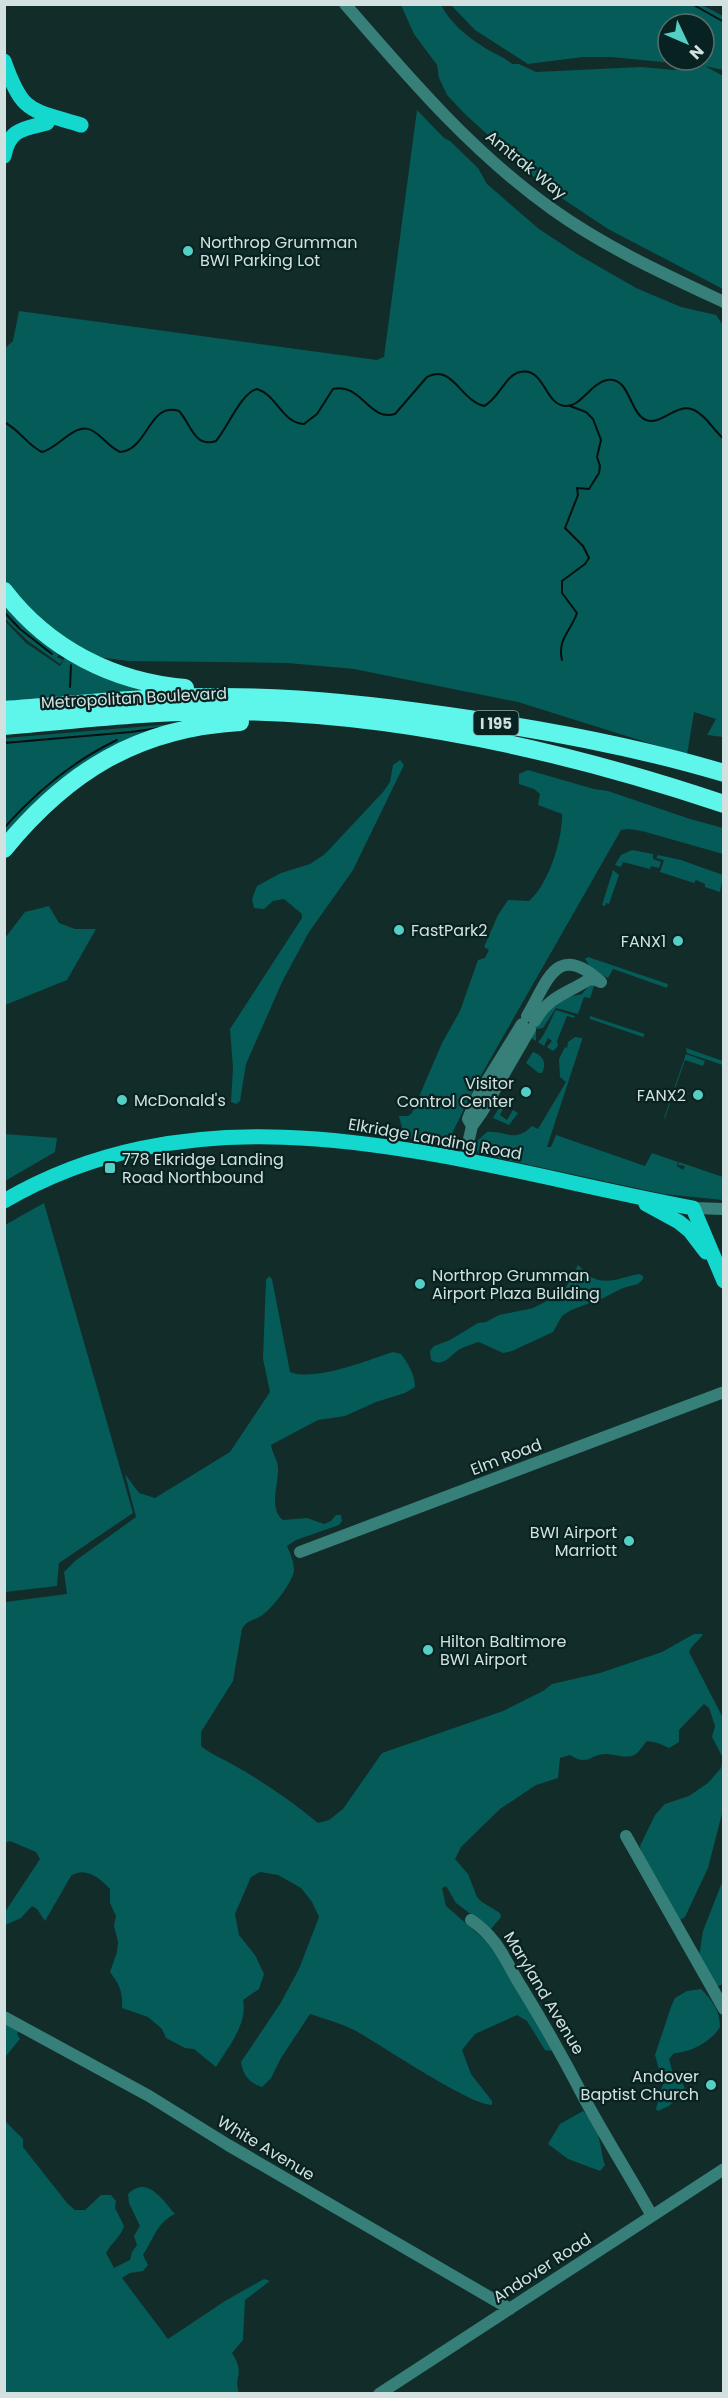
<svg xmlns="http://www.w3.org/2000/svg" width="728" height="2398" font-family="Poppins,sans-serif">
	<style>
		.green { fill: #045b57; fill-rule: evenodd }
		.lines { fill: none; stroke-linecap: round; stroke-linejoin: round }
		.stream { stroke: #04100f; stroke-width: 2 }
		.minor { stroke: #377f79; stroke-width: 12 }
		.major { stroke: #14d8ce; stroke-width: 15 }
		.highway { stroke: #5ef5eb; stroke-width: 18 }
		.poi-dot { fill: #55cec5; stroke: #072220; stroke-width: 2 }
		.labels { text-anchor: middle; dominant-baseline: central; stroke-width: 4.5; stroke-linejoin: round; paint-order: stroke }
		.shield { fill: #072220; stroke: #95a8a6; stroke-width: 1.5 }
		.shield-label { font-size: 15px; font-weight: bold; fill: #d2e1df }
		.street-label { font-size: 16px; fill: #d2e1df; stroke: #072220 }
		.poi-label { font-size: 16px; fill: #d2e1df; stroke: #072220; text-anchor: start }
	</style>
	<rect width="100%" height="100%" fill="#122c2a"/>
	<path class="green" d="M702,5L723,16V70L705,66L723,76V289L608,229L545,187L466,115L447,95L439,78L437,65L414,34L401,5H441C450,22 466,36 482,46C492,53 503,56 512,64H519L536,72L641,67L674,70L704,66L611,57H583L528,64L475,30L451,5ZM668,24H704V60H668Z
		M417,110L444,138L450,141L478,168L487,184L539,229L577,254L636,288L681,307L716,315L723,325V737L707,735L716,719L694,712L687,755L518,702L354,669L288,663L128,661L90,656L71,647L5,585L4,349L13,341L19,311L377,360L384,357Z
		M4,598L61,651L57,657L63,660L60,664L28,641L5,619Z
		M5,621L26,643L60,666L67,654L151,689L5,702Z
		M161,725H183L133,741L5,842V738Z
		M400,760L404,765L353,870L309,932L283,980L246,1064L240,1101L236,1104L231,1102L233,1068L230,1029L302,918V914L284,899L273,901L264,909L254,908L252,899L257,886L281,873L310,864L325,854L383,792L390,782L393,765Z
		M528,770L594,789L608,791L690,819L723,828V854L642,831L629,829L621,830L476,1084L447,1144L409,1138L403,1132L399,1116H408L412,1113L442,1043L460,1011L478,960L485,958L489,950L484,947L498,915L508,900L529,901C548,886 563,838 562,814L538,805L540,794L534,789L519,784V774Z
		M632,850L653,854V859L661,862L659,868L651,866L650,869L623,862L621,867L615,865L621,855Z
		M658,855L681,860L723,875L720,892L705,887V884L696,880L694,883L660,872L664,860L656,858Z
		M613,870L619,875L609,904L606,903L605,906L602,905Z
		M49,906L59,923L75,929H96L67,980L5,1005V938L25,912Z
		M588,957L668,984L667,988L613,969L608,978L592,970L585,959Z
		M591,983H595L590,998L584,997L578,1014L556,1008L543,1028L536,1029V1041L530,1037L549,1006L559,999L582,994Z
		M556,1010L575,1016L574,1018L567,1016L557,1041L558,1046L553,1051L547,1047L552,1041L548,1038L544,1046L538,1042C546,1034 550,1020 556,1010Z
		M590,1016L645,1034L643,1037L590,1019Z
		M575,1037L582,1038V1040L547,1147H551L556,1135L645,1166L652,1153L678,1162L677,1166L683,1170L685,1166L678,1165L679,1162L723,1177V1200L664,1194L479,1154L476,1149L477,1141L487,1132C506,1130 514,1144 532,1126L538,1129L566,1082L560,1077L559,1059L565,1047L567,1048L568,1042Z
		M686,1048L723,1061V1065L687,1053Z
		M533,1052C543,1055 547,1063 542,1073H539L526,1063Z
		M686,1054L705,1061L703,1066L685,1060L665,1118H664Z
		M502,1103L505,1105L500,1115L507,1120L513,1110L518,1113L509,1125L493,1118Z
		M4,1134L57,1138L55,1152L5,1181Z
		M44,1203L133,1513L59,1563L57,1586L5,1592V1225Z
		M578,1265C582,1268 584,1272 588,1275C604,1287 622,1277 639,1274L643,1276V1279L638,1284L623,1288L601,1299L571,1310L562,1316L553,1332L512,1351L503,1353L479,1342C472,1344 466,1346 460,1349C450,1355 444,1368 431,1360L430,1351L434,1346L450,1340L478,1323L486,1322L499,1315L533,1308L545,1302L564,1291Z
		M269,1276L272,1279L290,1372C314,1382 368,1360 393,1352L401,1354C408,1363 415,1375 415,1387L405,1393L376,1402L345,1416L318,1420L271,1445C272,1453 278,1460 278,1468C279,1484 268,1508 283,1520L307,1518L324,1524L331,1521L336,1515H341L342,1521L339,1525L296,1540L287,1546C290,1553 294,1562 294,1570C293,1582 272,1609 261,1616C253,1621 247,1620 242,1629L233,1681L201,1732V1746C212,1755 224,1759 237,1767C265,1783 293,1802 318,1823L329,1820L343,1809L382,1753L503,1711L543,1691L552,1684L600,1673L662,1652L694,1634H703C699,1641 692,1644 689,1652L723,1718L724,1806L708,1868L685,1917L680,1920L642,1858L640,1846L655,1815L665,1804L689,1796L708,1783L721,1768L723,1758L712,1737L715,1726L709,1708L704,1704L679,1730V1742L669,1748L658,1743L647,1741C643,1745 639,1753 634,1755C628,1759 613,1754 606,1754C589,1754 589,1767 570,1755L560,1758L558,1778L536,1785L500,1809L461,1847L455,1859L468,1874L477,1897L482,1902L500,1913L501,1917L491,1929L456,1903L446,1886L442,1888L446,1906L493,1947L553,2047L551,2051L545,2050L527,2021L517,2015L475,2034L462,2050L471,2074L492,2101V2105C469,2105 380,2044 354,2030C340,2023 325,2019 310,2014L281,2058L271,2078L262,2087C249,2083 243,2075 241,2062L280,2004L299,1969L319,1917L312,1902L301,1888L278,1875L260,1872L251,1877L235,1914L239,1935L255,1955L264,1974L259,1989L243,2000C248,2024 228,2047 216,2067L194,2049L185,2048L166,2038L162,2029L148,2017L122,2008C123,1991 119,1984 110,1972L117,1952L118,1942L114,1926L116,1916L110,1903V1889C100,1878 85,1866 71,1876L45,1921L37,1909L32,1906L21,1918L5,1925V1912L40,1859L36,1852L10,1841L5,1843V1602L67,1594L64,1572L75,1561L136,1517L125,1474L139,1493L155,1498L230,1452L270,1392L263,1359L266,1280Z
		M723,1880V1984L716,1987L699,1957L703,1931Z
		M701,1989C712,2000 720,2010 720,2027C712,2041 690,2053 674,2053L669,2059L675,2082L682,2083L686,2090L669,2106L658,2111L656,2109L663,2084L655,2055L671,2007L675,1998L687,1991Z
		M5,2022L19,2031L17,2034L20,2039L5,2057Z
		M583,2111C601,2125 599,2146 605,2165L600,2171L568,2159L548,2144L560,2124Z
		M4,2120L23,2139V2147L67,2203L75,2210H85L101,2195H111L116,2201L115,2208L124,2226C121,2237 111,2243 106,2253L114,2268L130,2260L132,2252L137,2245L134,2236L140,2226L129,2203L128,2194C147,2175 162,2199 175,2214C157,2222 153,2240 143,2255L148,2265L143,2271L130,2273L122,2278L168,2339L225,2301L264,2279L270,2281L245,2300L243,2340L232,2353C246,2375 233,2375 239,2393H5Z"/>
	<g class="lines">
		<path class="stream" d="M692,4L724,22
			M4,422C20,430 27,445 42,452C59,448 76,420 93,431C103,437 109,447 120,452C148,450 149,401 179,411C191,424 194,448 216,441C228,427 241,393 257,389C277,395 282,423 304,424L317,414L333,389C361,382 369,422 395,414L427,377C452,363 461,401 484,406C499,399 505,375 520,372C545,367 544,404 565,406C580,408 591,383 607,380C630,376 629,413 646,420C662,426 676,402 694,410C707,416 713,430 724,439
			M4,612L20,629L52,654
			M562,660C557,639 571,631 577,613L562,593V581L585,564L589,558L583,546L565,528L578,495L577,488L589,489L599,473L600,466L597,457L601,440L593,419L586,412L570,406
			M70,687L71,665
			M4,743L131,732L159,728
			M4,828C36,792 73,761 117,740"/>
		<path class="minor" d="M345,4C409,78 472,152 552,209C605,247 664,274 724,302
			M527,1016C547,983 556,940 601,982
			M535,1021C548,997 566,994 588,980L593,979L601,982
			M472,1126L468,1119L477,1097L522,1024
			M464,1161L472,1126L482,1112L530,1029
			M693,1208L724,1209
			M300,1552L724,1392
			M626,1836L724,2009
			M471,1920C499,1939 505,1961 522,1988C544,2024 564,2059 583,2096C605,2137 630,2176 652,2216
			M4,2017L149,2096L228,2145L510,2309
			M379,2394L724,2169"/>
		<path class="major" d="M4,61C23,115 30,109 81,125
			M4,156C9,129 23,129 47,123
			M4,1201C220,1075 467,1166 693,1208L724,1281
			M646,1204L679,1222L690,1231L706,1252"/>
		<path class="highway" d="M4,591C48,649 114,682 185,688
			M4,710C77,705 149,696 222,697C298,697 373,705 448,716C541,729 634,746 724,773
			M4,726C77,720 149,711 222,711C392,711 563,750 724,804
			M4,849C68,771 138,728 240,722"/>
	</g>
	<g class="poi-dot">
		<circle cx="188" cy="251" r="6"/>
		<circle cx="399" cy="930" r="6"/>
		<circle cx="678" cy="941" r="6"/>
		<circle cx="526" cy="1092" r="6"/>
		<circle cx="698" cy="1095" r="6"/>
		<circle cx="122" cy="1100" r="6"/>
		<rect x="104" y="1162" width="12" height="12" rx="3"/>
		<circle cx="420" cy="1284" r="6"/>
		<circle cx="629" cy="1541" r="6"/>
		<circle cx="428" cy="1650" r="6"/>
		<circle cx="711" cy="2085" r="6"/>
	</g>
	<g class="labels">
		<rect class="shield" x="473.5" y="711" width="45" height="24" rx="4.5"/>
		<g class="shield-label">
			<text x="496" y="723">I 195</text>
		</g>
		<g class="street-label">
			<text transform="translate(526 165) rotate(39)">Amtrak Way</text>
			<text transform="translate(134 698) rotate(-3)">Metropolitan Boulevard</text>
			<text transform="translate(435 1139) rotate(10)">Elkridge Landing Road</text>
			<text transform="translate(506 1457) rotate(-21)">Elm Road</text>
			<text transform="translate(544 1993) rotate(59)">Maryland Avenue</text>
			<text transform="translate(266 2148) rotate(31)">White Avenue</text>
			<text transform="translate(542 2268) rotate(-33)">Andover Road</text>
		</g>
		<g class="poi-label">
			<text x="200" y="242">Northrop Grumman<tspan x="200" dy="18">BWI Parking Lot</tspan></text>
			<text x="411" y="930">FastPark2</text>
			<text x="666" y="941" text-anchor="end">FANX1</text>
			<text x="514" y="1083" text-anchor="end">Visitor<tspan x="514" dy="18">Control Center</tspan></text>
			<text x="686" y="1095" text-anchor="end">FANX2</text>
			<text x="134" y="1100">McDonald's</text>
			<text x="122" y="1159">778 Elkridge Landing<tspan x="122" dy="18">Road Northbound</tspan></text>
			<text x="432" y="1275">Northrop Grumman<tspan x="432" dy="18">Airport Plaza Building</tspan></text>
			<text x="617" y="1532" text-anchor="end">BWI Airport<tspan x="617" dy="18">Marriott</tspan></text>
			<text x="440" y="1641">Hilton Baltimore<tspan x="440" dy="18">BWI Airport</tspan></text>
			<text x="699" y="2076" text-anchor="end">Andover<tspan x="699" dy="18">Baptist Church</tspan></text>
		</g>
	</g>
	<rect width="728" height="2398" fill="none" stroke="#d2e1df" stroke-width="12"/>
	<g transform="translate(686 42) rotate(134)"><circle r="28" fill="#072220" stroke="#586e6c" stroke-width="1.5"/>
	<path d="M0-4.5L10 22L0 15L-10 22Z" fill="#55cec5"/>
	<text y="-9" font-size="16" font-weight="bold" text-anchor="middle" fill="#d2e1df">N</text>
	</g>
</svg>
